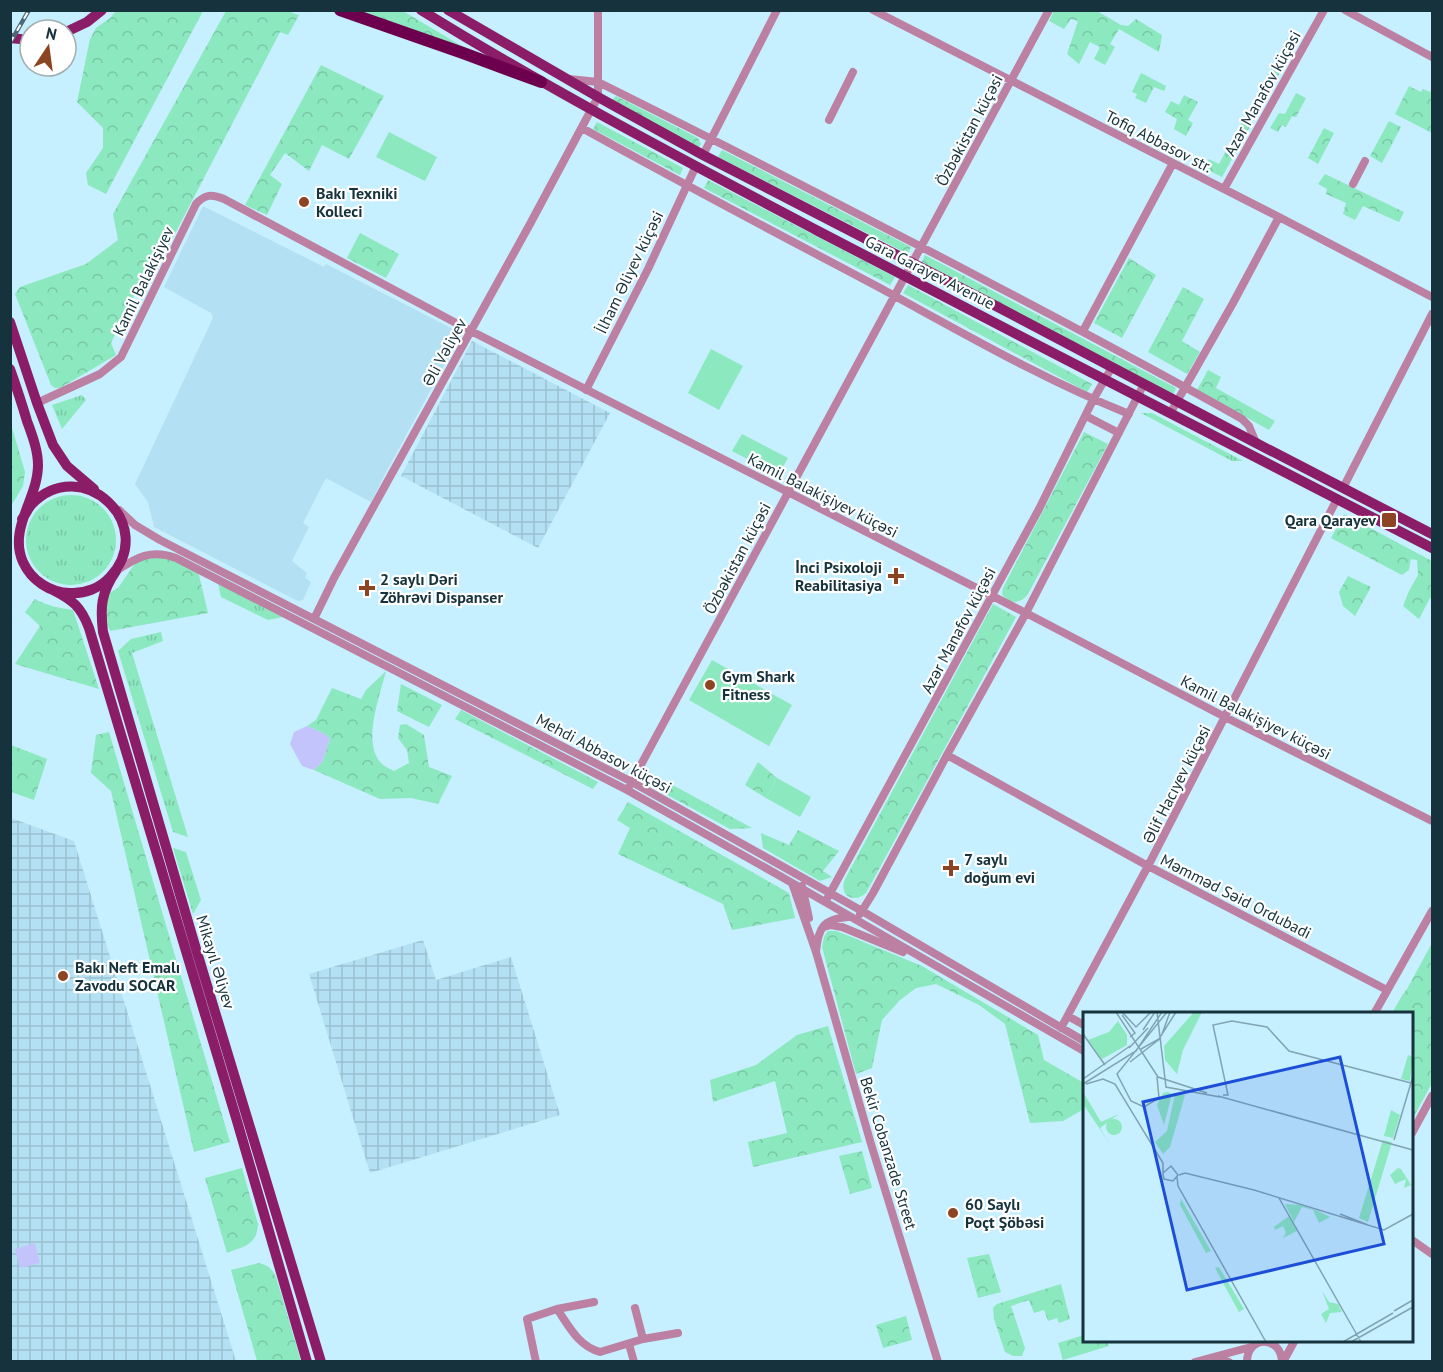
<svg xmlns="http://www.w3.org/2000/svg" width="1443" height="1372" font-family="'PT Sans',sans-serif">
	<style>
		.built { fill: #b4e0f3 }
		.industrial { fill: url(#industrial-grid) }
		.grass { fill: url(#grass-tufts) }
		.forest { fill: url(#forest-crowns) }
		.pitch { fill: #8ce8bf }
		.water { fill: #c4c4fd }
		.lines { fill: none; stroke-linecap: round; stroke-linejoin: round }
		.minor { stroke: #bc80a2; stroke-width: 8 }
		.major { stroke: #8b1c68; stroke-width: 10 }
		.highway { stroke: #6d004e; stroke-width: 12 }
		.rail-casing { stroke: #496a76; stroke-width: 4.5 }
		.rail { stroke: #fff; stroke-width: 2; stroke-dasharray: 7; stroke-linecap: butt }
		.poi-dot { fill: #8c4422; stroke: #fff; stroke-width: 2 }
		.labels { text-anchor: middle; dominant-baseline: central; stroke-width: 4.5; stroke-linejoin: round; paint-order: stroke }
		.street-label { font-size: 16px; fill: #16333d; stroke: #fff }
		.poi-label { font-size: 16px; font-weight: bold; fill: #16333d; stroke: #fff; text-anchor: start }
		.inset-road { fill: none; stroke: #80a4b1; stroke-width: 1.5 }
		.view { fill: #1d4ed8; fill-opacity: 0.15; stroke: #1d4ed8; stroke-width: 3 }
		.inset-edge { fill: none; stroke: #16333d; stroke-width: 3 }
	</style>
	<defs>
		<pattern id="industrial-grid" width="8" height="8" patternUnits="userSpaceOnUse" patternTransform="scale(1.5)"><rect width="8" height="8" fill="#b4e0f3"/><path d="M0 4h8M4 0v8" fill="none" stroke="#9ac1d1"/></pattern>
		<pattern id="grass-tufts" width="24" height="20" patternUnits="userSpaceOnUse" patternTransform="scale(1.5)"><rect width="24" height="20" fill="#8ce8bf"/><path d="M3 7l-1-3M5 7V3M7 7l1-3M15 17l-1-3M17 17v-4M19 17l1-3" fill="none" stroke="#78c7a5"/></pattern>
		<pattern id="forest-crowns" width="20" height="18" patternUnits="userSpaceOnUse" patternTransform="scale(1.5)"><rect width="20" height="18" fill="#8ce8bf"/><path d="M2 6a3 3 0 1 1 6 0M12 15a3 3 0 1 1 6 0" fill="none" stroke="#78c7a5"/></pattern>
	</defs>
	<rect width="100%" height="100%" fill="#c6efff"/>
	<path class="built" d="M203,206L324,267L326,264L459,332V338L385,474L371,502L326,478L303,523L309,527L292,561L307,573L305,578L311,582L303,600L298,601L154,527L148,502L135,484L213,318L211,313L164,287Z"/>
	<path class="industrial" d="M472,341L610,413L538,548L401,476Z
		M11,818L74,841L236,1361L11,1362Z
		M423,940L436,980L511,957L560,1115L370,1173L309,974Z"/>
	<path class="grass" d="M82,395L86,400L62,429L52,405Z
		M1141,413H1152L1243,461H1232Z
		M26 540a45 45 0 1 1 90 0a45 45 0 1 1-90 0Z
		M218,583L283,617L268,620L221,597Z
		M161,632L163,641L132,653L188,837L173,832L118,651L131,639Z
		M173,848L186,852L201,900L193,914Z"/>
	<path class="forest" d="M116,11H203L106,194L88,185L86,173L103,148V128L77,102L90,39L96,28L110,18Z
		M226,11H287L299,15L288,35L280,32L154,274L146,271L111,343L116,355L60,388H55L51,385L15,294L20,287L86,264L118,240L113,214Z
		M355,11H403L465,48Z
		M1054,11H1097L1121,25L1128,26L1136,19L1162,35L1159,52L1119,29L1110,44L1115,47L1105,65L1094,59L1100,47L1090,42L1079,64L1067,54L1078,21L1071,19L1064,29L1049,21Z
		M1290,34L1299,38L1222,177L1204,168L1209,159L1219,164Z
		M321,65L384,96L349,159L322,145L309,171L285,153L270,175L282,184L267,215L245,205Z
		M1141,73L1166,86L1164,91L1154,87L1146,103L1135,98L1137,94L1132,92Z
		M1409,86L1421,92L1423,89L1430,92L1432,88V109L1431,111L1432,112V133L1395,114Z
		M1296,93L1306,98L1296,117L1292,116L1286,127L1282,125L1278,132L1270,128L1279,113L1285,114Z
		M1184,95L1198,102L1188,120L1193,123L1186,136L1174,129L1177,119L1165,112L1171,101L1179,105Z
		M616,96L698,138L701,144L698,148L611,101Z
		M1389,121L1401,127L1382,163L1370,156Z
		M597,122L683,168L680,175L593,129Z
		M1324,128L1334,133L1318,164L1308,158Z
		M722,150L911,247L908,254L718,157Z
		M1325,174L1404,212L1399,222L1363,206L1355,220L1343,214L1346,203L1326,194L1327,189L1318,184Z
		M708,180L895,277L890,285L704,188Z
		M360,233L399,254L386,278L347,258Z
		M925,255L1176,388L1172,397L921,264Z
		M1129,258L1156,275L1122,338L1094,323Z
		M908,285L1092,384L1087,392L903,293Z
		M1183,287L1204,299L1182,341L1200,352L1187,374L1148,352Z
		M1208,370L1221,377L1216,388L1275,421L1269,430L1197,390Z
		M11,424L25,472L23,486L11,506Z
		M1084,432L1108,444L1028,594C1021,604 1009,605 1002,594L1003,588Z
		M1344,514L1432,561V599L1430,598L1419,619L1403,606L1409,591L1418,575L1417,560L1411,559L1409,570L1402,575L1331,538Z
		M164,557L198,571L208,613L110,631L106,622V595L118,588L136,562L146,558Z
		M1348,576L1371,587L1355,616L1343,606L1339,592Z
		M35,599C48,606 59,608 73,610L99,689L15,664L40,626L25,612Z
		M993,604L1016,617L866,893C854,904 838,896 845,879Z
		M386,671C380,696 361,744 382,764C385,767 391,769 394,771L409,763L407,750L398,738L400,725L406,724L424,735L429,767L452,776L438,804L411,798L380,799L314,770L323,761L330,738L321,732L307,726L316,720L332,688L361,699L366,690Z
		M401,684L442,705L429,727L397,711Z
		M461,710L598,782L593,789L455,719Z
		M109,732L230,1142L194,1152L111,791L91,773L96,735Z
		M11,745L47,759L34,800L11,792Z
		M758,762L777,778L766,798L745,785Z
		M654,775L752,828L730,829L649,785Z
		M628,802L789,893L795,918L732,930L723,904L618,854L630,828L617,820Z
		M798,830L839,851L823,871L832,877L820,881L763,848L761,833L789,845Z
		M828,931H836L849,936L922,966L1038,1035L1044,1060L1084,1083V1109L1063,1121L1030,1123L1005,1024L979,1005L936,984L916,988L900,1000L882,1020L872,1068L856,1074L822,947L824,937Z
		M1432,943V1083L1412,1120V1014L1392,1013L1403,994L1407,989Z
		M828,1026L862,1142L753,1167L748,1142L787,1133L775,1081L713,1102L710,1080L756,1065L797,1035Z
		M862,1151L872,1188L850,1194L839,1156Z
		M242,1168L258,1224C257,1246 244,1246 227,1253L205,1178Z
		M989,1254L1001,1292L978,1298L967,1258Z
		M259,1263C268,1265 272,1269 276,1277L301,1361H257L231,1270Z
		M1061,1284L1070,1319L1059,1323L1057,1318L1048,1321L1044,1310L1034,1313L1029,1300L1011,1306L1025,1348L1022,1356H1013L1005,1352L994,1319L993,1308L997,1304Z
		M906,1316L912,1340L883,1348L876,1325Z
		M1084,1335V1340L1107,1341L1109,1346L1063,1360L1058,1343Z"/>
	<path class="pitch" d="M389,132L437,157L425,181L376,157Z
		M711,349L743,366L719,410L688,393Z
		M742,434L788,458L778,475L732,451Z
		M712,660L792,705L769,746L689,700Z
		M777,778L811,797L800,817L766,798Z"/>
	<path class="water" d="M307,726L321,732L330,738L323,761L314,770L302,766L290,744L294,732Z
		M35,1243L40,1263L20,1268L15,1249Z"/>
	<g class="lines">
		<path class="minor" d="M873,10L1279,217L1432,297
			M1345,10L1432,57
			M569,79L598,82C719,142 839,204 958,266C1053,316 1149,366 1242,419L1249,426L1256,443
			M829,120L853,72
			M582,128C681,183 782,236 882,289C963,333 1044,380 1129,414
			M703,155L777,10
			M1353,184L1365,161
			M1224,189L1324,10
			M1083,331L1173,163
			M586,390L648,269L696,166
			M37,403L100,374L121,357L196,204C205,194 212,194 224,199L471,331L1026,613L1225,717L1432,821
			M1171,412L1233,303L1279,217
			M1086,416L1119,433
			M1343,488L1432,314
			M119,510L135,525L160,540L632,782L862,911L1084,1041
			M116,571C137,557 151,549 176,558L627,790L780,876L1084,1051
			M314,619L334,578L530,224L598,97V10
			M947,755L1148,866L1387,990
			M630,785L1049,10
			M792,883L816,952L871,1144L938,1362
			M802,886L809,918
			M828,897L1039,509L1093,400L1112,367
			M860,914L873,893L947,755L1026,613L1144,384
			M824,927L831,925L842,927L903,952
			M816,952C818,928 823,919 848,917
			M1374,1014L1432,911
			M1068,1016L1084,1025
			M1061,1028L1148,866L1337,499
			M1412,1133L1432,1096
			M1412,1240L1432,1254
			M635,1308L643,1339
			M557,1309L594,1302
			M629,1344L634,1362
			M1214,1357L1229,1362
			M536,1362L527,1319L557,1309C569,1326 578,1346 600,1352L643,1339L678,1333
			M1195,1362L1251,1347
			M1247,1362C1247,1335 1281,1335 1282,1362
			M1283,1362L1295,1340"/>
		<path class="major" d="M421,10C550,90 684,160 818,231C1022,338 1228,442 1432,548
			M448,10L598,97L703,155L994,305L1256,443L1432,534
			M66,32L87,22L102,10
			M10,38L30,40
			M10,322L37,403L53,445L67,466L94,489
			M10,369C16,386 22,404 27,421C32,435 38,450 38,465C38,499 8,528 23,562C31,580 50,593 70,593C85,594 100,588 110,577C159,525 82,453 32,504C28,508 26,514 22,519
			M116,571C101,593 100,607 103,632L196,949L321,1362
			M53,590C73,600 81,607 89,628L237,1121L307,1362"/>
		<path class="highway" d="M340,10L463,53L541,82"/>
		<g class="rail-casing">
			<path id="rail" d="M10,43L29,10"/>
		</g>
		<use href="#rail" class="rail"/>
	</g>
	<g class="poi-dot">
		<circle cx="304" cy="202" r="6"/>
		<rect x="1381" y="512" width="16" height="16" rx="3"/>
		<path d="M893 567h6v6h6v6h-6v6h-6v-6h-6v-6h6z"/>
		<path d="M364 579h6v6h6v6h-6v6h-6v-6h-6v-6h6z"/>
		<circle cx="710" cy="685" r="6"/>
		<path d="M948 859h6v6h6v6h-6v6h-6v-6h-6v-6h6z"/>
		<circle cx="63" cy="976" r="6"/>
		<circle cx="953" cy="1213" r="6"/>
	</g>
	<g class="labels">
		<g class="street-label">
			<text transform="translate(1262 93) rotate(-61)">Azər Manafov küçəsi</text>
			<text transform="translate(969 130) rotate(-62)">Özbəkistan küçəsi</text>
			<text transform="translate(1159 141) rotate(27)">Tofiq Abbasov str.</text>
			<text transform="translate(629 272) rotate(-64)">İlham Əliyev küçəsi</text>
			<text transform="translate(930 272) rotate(27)">Gara Garayev Avenue</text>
			<text transform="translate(143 281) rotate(-64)">Kamil Balakişiyev</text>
			<text transform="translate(444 352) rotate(-61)">Əli Vəliyev</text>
			<text transform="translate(823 495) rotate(27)">Kamil Balakişiyev küçəsi</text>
			<text transform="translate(737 558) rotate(-62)">Özbəkistan küçəsi</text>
			<text transform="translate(958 630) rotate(-62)">Azər Manafov küçəsi</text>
			<text transform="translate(1256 717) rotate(27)">Kamil Balakişiyev küçəsi</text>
			<text transform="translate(604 753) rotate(28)">Mehdi Abbasov küçəsi</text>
			<text transform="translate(1176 784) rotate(-63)">Əlif Hacıyev küçəsi</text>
			<text transform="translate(1236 896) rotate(27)">Məmməd Səid Ordubadi</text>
			<text transform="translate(216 962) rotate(73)">Mikayıl Əliyev</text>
			<text transform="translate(889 1153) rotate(73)">Bekir Cobanzade Street</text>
		</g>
		<g class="poi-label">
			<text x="316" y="193">Bakı Texniki<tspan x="316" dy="18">Kolleci</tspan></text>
			<text x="1376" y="520" text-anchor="end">Qara Qarayev</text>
			<text x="882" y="567" text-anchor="end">İnci Psixoloji<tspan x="882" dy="18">Reabilitasiya</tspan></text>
			<text x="380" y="579">2 saylı Dəri<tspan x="380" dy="18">Zöhrəvi Dispanser</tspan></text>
			<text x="722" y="676">Gym Shark<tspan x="722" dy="18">Fitness</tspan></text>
			<text x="964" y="859">7 saylı<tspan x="964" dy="18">doğum evi</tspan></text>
			<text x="75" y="967">Bakı Neft Emalı<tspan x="75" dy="18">Zavodu SOCAR</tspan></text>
			<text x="965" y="1204">60 Saylı<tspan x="965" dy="18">Poçt Şöbəsi</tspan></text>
		</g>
	</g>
	<g transform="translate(1083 1012)">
		<rect width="330" height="330" fill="#c6efff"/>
		<path d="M0,80L18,110L36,102L17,116L27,132L0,92Z" fill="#8ce8bf"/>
		<path d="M111,0H119L100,38L94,62L82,48L81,34ZM35,9L44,23V33L19,47L5,28L26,20ZM325,43L330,45L327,69L318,67ZM85,80L89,82L81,113L74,93L80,81ZM92,82L102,83L87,135L80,142L72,130L84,119ZM308,98L317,103L310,126L301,124ZM23 115a8 8 0 1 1 16 0a8 8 0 1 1-16 0ZM300,128L309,130L285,210L276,206ZM315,156L318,157L328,173L321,176L323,167L312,172L307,163ZM98,187L128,239L123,241L97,193ZM202,192L217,193L235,199L247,205L236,211L230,198L219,195L211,210ZM206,204L214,219L200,226L203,220L200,214L192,218L191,215ZM136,255L161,297L156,300L132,256ZM239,279L246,290L255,292L259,300L247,301L243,311L238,302L246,297Z" fill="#8ce8bf"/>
		<path class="inset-road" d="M33,0L75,65L124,81M39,0L53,15L68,0M74,0L83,75L137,85M39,3L52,21L47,25M60,18L72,0M0,22L22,53M79,22L87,0M46,36L65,16M58,37L76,27L93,0M47,50L78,26M74,65L76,86L61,95L48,89L34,62L84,0M0,67L47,34M0,72L53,39L79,0M3,72L20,67L32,72L80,151V163L81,167L90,169L95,163L88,154L80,161M140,83H145L130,13L149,9L184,15L206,39L328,71M135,84L330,138M311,128L330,64M96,163L102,161L171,178L301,218L330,202M94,165L95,174L183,330M196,186L278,330M257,202L285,213M311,299L330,288M260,330L310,301M268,330L330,295"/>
		<path class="view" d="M257,45L301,232L104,278L60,90Z"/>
		<rect width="330" height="330" class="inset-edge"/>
	</g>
	<rect width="1443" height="1372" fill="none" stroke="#16333d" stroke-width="24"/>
	<g transform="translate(48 48) rotate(13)"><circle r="28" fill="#ffffff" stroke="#a2adb1" stroke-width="1.5"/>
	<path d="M0-4.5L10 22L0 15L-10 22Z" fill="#8c4422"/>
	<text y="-9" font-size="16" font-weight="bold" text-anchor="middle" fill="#16333d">N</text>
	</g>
</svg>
